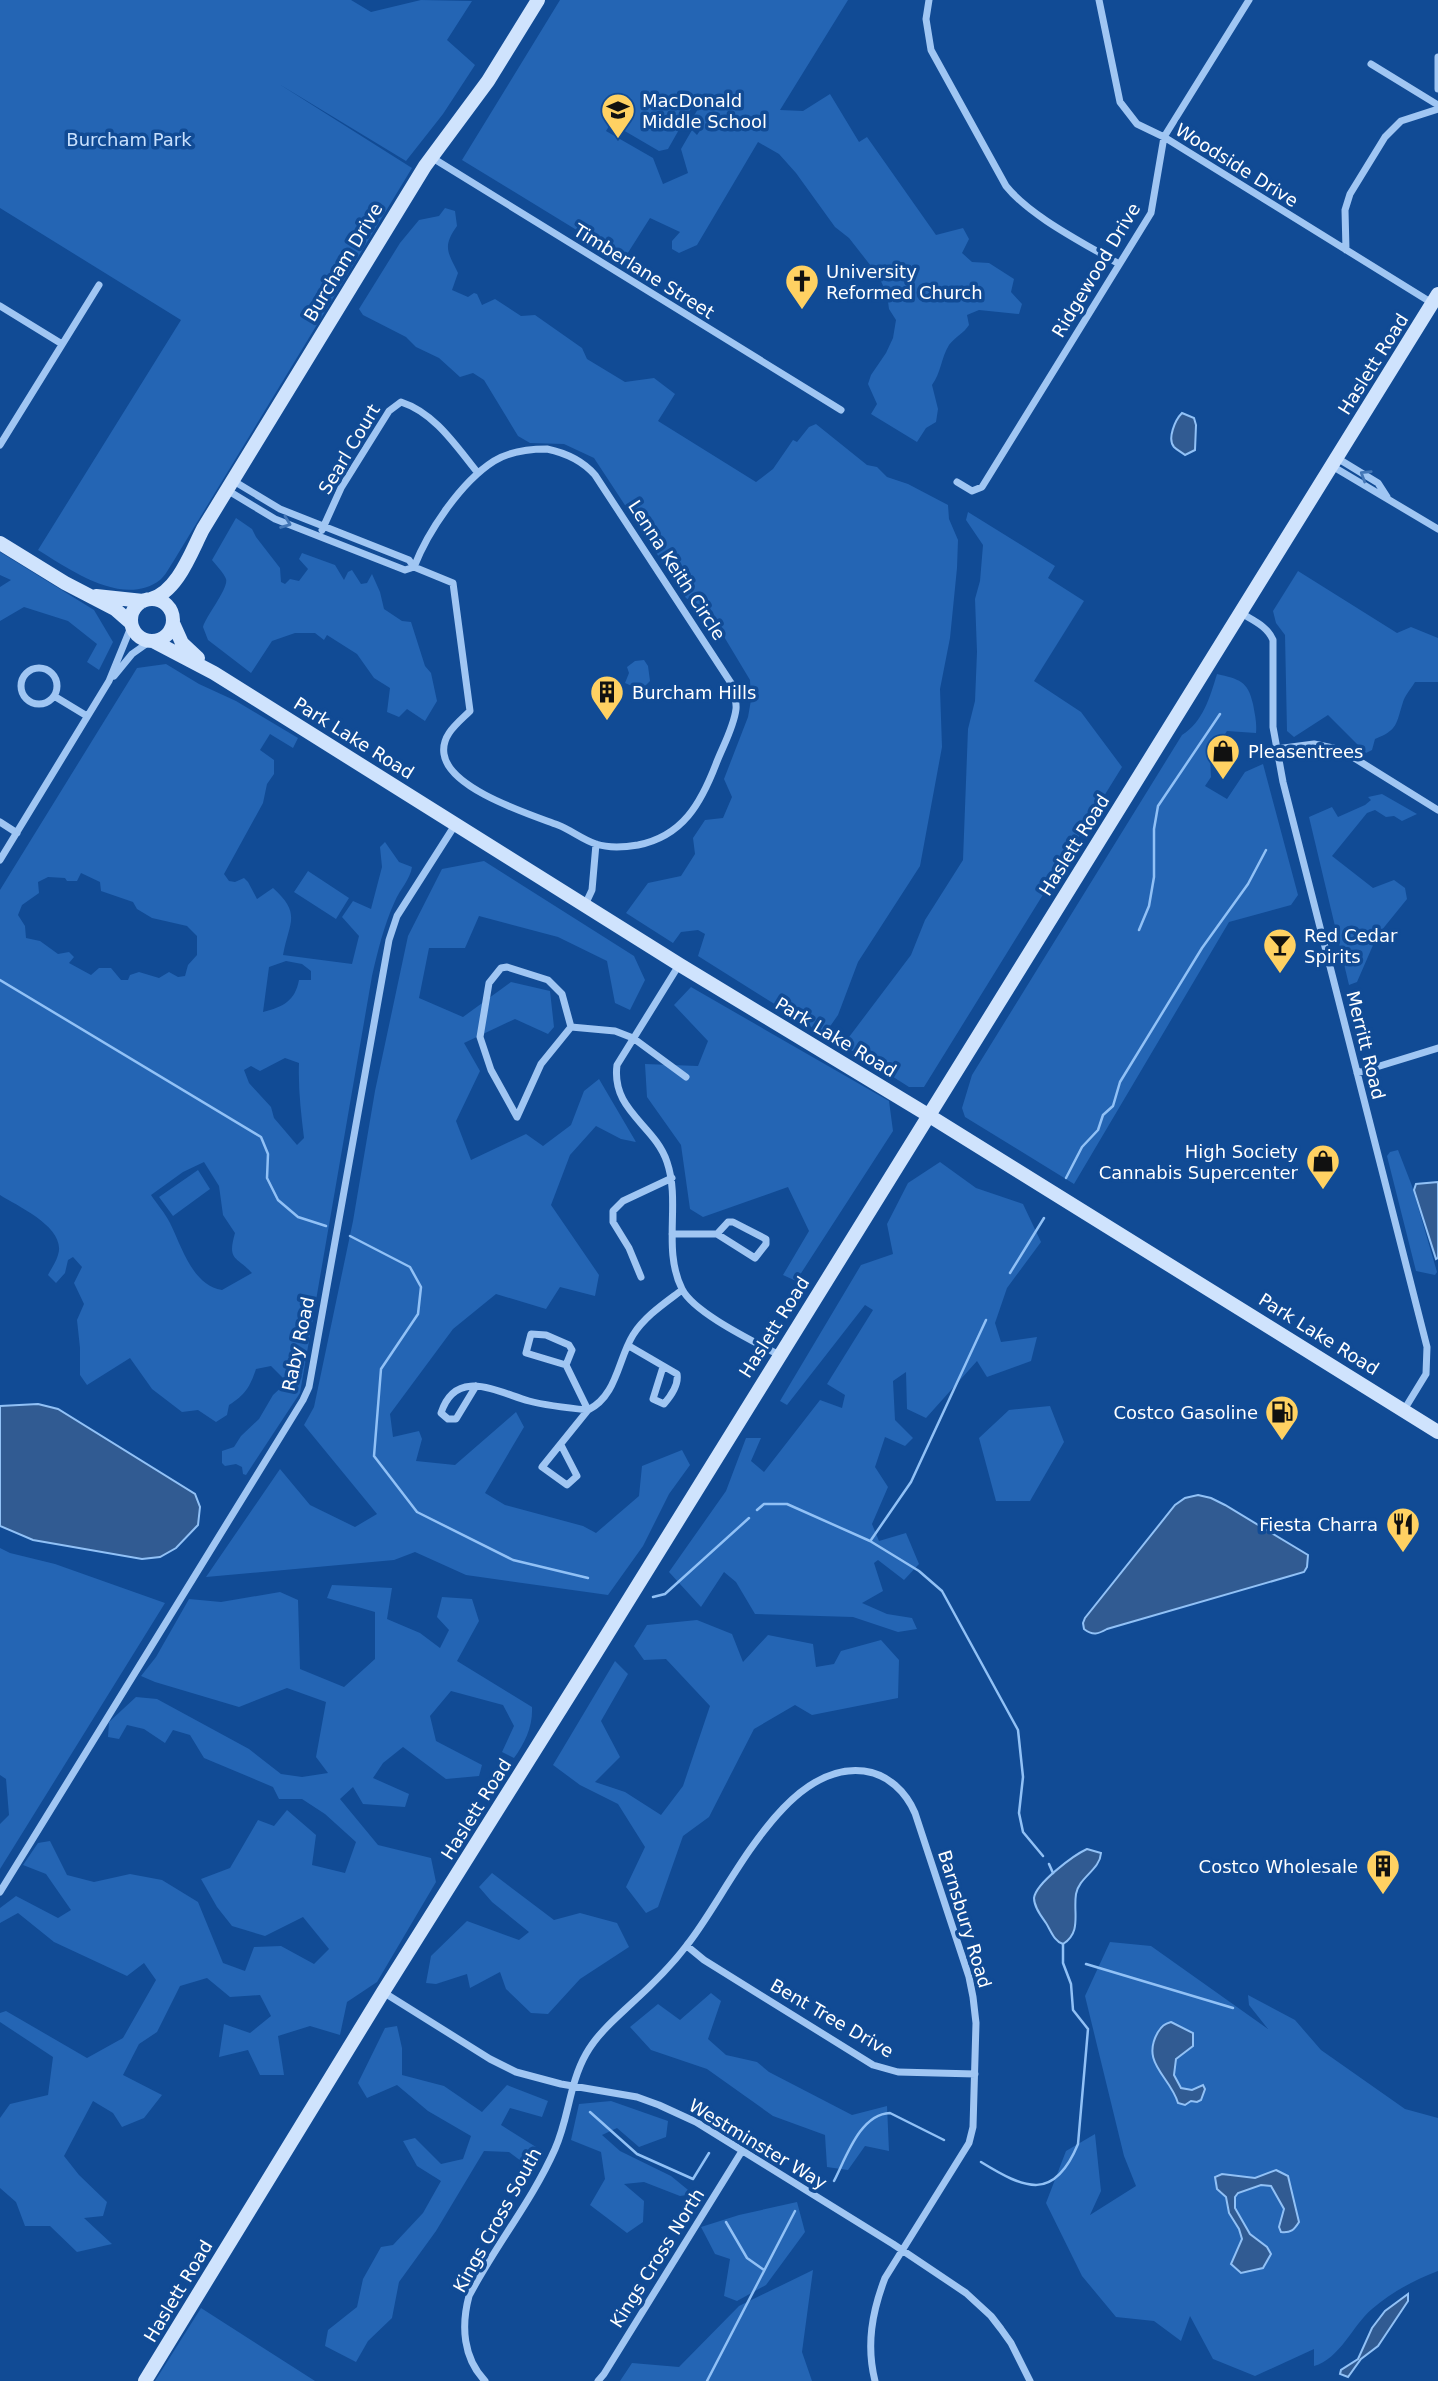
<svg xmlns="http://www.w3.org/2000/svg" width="1438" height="2381" font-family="'DejaVu Sans',sans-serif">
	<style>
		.green { fill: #2465b4; fill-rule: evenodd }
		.water { fill: #315b92; stroke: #91c1f6; stroke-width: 2 }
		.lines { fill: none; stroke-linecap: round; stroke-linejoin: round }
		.stream { stroke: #91c1f6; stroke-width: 2.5 }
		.street { stroke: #a0c6f3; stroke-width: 7 }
		.secondary { stroke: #cfe3fd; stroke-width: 14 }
		.oneway { stroke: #4376b6 }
		.labels { text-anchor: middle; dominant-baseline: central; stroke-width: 7; stroke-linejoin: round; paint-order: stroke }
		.poi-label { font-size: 18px; fill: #fff; stroke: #114b95; text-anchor: start }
		.park-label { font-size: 18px; fill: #c8e0fd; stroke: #114b95 }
		.street-label { font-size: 18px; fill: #fff; stroke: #114b95 }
	</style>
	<rect width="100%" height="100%" fill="#114b95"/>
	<path class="green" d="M0,0H351L371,12L421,0L472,1L447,40L475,65L443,114L406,161L279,84L412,168L173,562C169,568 165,576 160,580C123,608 69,569 38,550L181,320L0,208Z
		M560,0H848L780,110L803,111L830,94L859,142L867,137L936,235L963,228L969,239L962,253L972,262L989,263L1014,279L1011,292L1022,304L1019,314L979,310L967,315L969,325C964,333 955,337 949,345C941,358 941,373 932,385L938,409L936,422L926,428L917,442L871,414L877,404L868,384L871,375L886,353L893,338L896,320L889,309L887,294L878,275L849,238L835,227L796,173L779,154L758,142L697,245L679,253L672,249V241L680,232L650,218L624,259L462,160ZM693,105L698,109L692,119L701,129L697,135L692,130L681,149L688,173L663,184L653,158L606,131L611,123L659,151L668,149Z
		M445,208L455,211L457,226C442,247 448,252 458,273L452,290L468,297L474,293L477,294L482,305L495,299L521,316L535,315L582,348L587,359L625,382L654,378L675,394L658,421L756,482L773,469L793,440L797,442L809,427L816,424L867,465L877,467L887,477L908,484L948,505L949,519L958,540L957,568L950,638L940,689L942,747L920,866L858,962L838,1015L824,1035L698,956L705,934L698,930L681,932L673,943L626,913L648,883L681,876L695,854L693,838L705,820L723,818L732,797L724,779L748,717L751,700L750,680L711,615L686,598L594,458L564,444L530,443L518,436L484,380L473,373L460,377L439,358L416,347L406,337L363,315L359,309L400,243L419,220L439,216Z
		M968,512L1055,566L1048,578L1084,601L1034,681L1081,712L1122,767L924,1087H909L843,1045L911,955L925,920L963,860L968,729L975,701L977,652L975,599L980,581L983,545L966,520Z
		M236,518L252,529L256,537L280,568L281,582L285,584L290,579L299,581L308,569L299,559L302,553L335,565L344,580L348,572L352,570L361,584L367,583L372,574L380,592L384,609L402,621L411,622L425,666L431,673L437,701L425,721L407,709L399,717L387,712L390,688L374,678L357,654L327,635L324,640L315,633H295L272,641L251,673L208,640L203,627C206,616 229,588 226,579C224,573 216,565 212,560Z
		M0,552L94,610L113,642L99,670L87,662L97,644L68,621L24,607L0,621V587L11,580L0,575Z
		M1298,571L1397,633L1411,627L1438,638V682H1415C1411,689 1405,695 1403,702C1396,724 1398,730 1375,739L1372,750L1366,753L1328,715L1294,737L1287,731L1285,635L1276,623L1273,611Z
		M644,660L648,666L650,681L641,690L625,683L629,673L627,667L635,661Z
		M166,664L199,684L236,701L298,738L293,748L270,734L260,750L274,760V774L267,784L263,803L224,874L229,881L235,882L244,878L248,882L257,899L273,888C302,914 289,922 283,955L352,964L359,936L342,917L353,901L371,909L382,867L380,847L385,842L399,862L412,867C410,880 400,889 395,901C384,925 378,950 372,976L300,1393L246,1475L243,1474L242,1467L236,1464L225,1466L222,1463V1451L234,1447L241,1436L259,1419L273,1395L287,1382L271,1366L256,1369C250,1387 245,1395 229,1405L227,1415L216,1422L198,1410L182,1412L152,1389L130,1358L87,1385L80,1375V1348L77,1320L84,1304L74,1283L82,1267L73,1257L68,1260L65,1273L56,1283L48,1275C51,1269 56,1262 58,1255C67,1228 19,1207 0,1195V890L137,668ZM81,873L100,882L101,891L133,902L137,909L152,918L187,926L197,936V955L188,965L185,976L178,977L169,972L159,978L139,972L130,975L128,980H121L111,968H99L91,975L69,963L74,957L69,952L58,954L40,941L26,938L25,926L18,915L22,905L39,893L38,882L48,877L65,878L67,881H77ZM286,961L302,964L311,971V980H299C295,1001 283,1007 263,1012L269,967ZM285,1058L299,1063C298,1088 301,1113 304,1138L297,1145L274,1118L271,1107L249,1083L244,1070L251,1066L260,1071ZM204,1162L219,1186L223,1215L235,1233C227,1261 236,1256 252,1273L222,1290C192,1285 182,1247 170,1223C165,1213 157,1204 151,1195L183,1172Z
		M1217,674C1239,679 1248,681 1253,704C1255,715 1257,723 1256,733L1227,731L1210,757L1211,777L1205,786L1227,799L1245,772L1263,764L1298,895L1291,905L1229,922L1074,1184L965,1117L962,1108L972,1075L1182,735C1203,722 1210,697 1217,674Z
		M1382,794L1417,814L1402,821L1394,816L1386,817L1375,810L1367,813L1332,856L1373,888L1394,880L1405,888L1407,899L1377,936L1357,982L1349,985L1309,817L1332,807L1338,817L1365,805L1371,800L1368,797Z
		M484,861L634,956L645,980L630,1010L615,1003L607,961L558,937L479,916L465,948H429L419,998L463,1017L511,982L550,991L554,1027L548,1034L515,1019L464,1043L480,1071L456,1121L471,1160L526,1134L543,1146L571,1125L584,1091L599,1079L636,1142L621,1139L596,1126L570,1155L551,1205L599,1275L595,1296L560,1287L546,1309L496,1294L453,1329L390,1414L393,1437L419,1431L422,1439L416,1461L455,1465L516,1412L524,1427L485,1493L505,1505L583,1526L596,1533L639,1496L642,1466L682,1450L690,1465L669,1494L643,1546L608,1595L466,1575L415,1552L394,1560L206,1577L280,1469L310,1505L355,1527L377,1514L304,1425L314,1407L353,1221L375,1091L408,936L442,869Z
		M308,871L349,898L336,919L294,892Z
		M691,987L889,1101L893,1131L796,1281L783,1275L809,1231L788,1187L703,1217L690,1209L681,1145L647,1097L645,1064L698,1066L708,1041L674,1005Z
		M1398,1150L1412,1186L1437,1272L1435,1275L1416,1271L1387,1156L1390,1152Z
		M940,1162L976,1188L1023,1204L1041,1242L1007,1288L995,1323L1001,1342L1037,1337L1031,1361L987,1377L977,1361L926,1418L907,1409L906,1372L893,1381L895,1420L913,1438L905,1446L885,1437L875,1467L888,1487L872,1524L879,1541L906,1533L919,1564L904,1580L878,1560L874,1563L883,1591L862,1603L887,1614L912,1618L917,1629L898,1632L853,1617L755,1614L736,1582L724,1572L701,1607L669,1572L726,1491L746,1438H761L751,1461L764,1472L820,1400L842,1408L845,1395L827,1384L873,1310L865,1305L787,1405L780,1401L861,1265L893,1254L887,1224L908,1183Z
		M198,1170L210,1189L173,1216L159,1197Z
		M1050,1406L1064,1442L1030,1501H996L979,1438L1009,1410Z
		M0,1548L10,1553L55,1564L165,1603L0,1869V1824L9,1815L6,1779L0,1775Z
		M332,1585L392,1588L387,1619L420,1633L440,1648L449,1630L437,1617L442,1597L472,1599L479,1621L457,1661L532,1707C533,1726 525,1743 514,1758L502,1752L514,1726L503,1705L451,1691L430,1716L436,1741L482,1765L479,1776L446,1779L403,1747L383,1763L373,1778L409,1794L405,1807L363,1804L353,1787L340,1799L378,1845L431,1858L436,1882L377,1982L347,2002L340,2035L310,2026L278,2036L284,2075H260L248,2050L219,2057L224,2024L250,2033L271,2016L260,1995L230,1997L207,1978L180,1986L157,2032L139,2044L123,2075L162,2095L144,2118L122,2127L113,2113L93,2101L64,2156L79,2175L107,2202L103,2216L84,2218L112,2244L77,2252L50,2226H25L16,2202L0,2188V2118L10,2104L48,2095L53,2057L0,2022V2013L6,2011L87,2058L123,2038L156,1980L144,1963L127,1976L54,1942L18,1913L0,1923V1908L16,1896L58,1918L71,1910L46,1874L23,1865L38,1843L50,1841L67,1875L94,1882L130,1874L162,1880L198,1902L223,1963L245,1971L254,1947L281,1946L314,1964L329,1949L303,1917L265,1936L232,1926L217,1907L201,1879L230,1868L258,1820L274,1826L287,1810L316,1835L312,1865L345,1873L356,1842L325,1814L302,1799H279L273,1787L204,1758L190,1735L173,1730L165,1743L144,1729L127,1725L119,1739L108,1737L109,1722L136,1697L157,1699L249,1749L281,1774L302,1777L328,1773L316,1757L326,1702L287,1688L239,1707L155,1682L141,1676L156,1657L189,1599L221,1602L280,1592L298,1600L300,1669L344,1687L375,1659V1612L327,1598Z
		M697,1620L732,1634L743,1662L768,1635L813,1644L816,1667L834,1664L841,1651L881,1640L899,1660L898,1698L812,1715L795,1705L754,1729L709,1817L683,1836L658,1907L646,1913L626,1887L645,1847L618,1804L580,1785L553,1765L615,1661L628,1674L601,1721L620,1757L595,1782L625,1792L661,1815L683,1786L710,1706L666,1659L644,1660L634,1646L647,1625Z
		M492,1873L554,1920L580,1913L617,1923L629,1947L580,1979L548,2014L531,2013L506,1989L500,1972L470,1988L467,1974L436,1984L426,1983L431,1956L467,1921L519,1940L529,1932L492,1902L479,1887Z
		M1110,1942L1151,1946L1268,2029L1249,2005L1248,1995L1295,2020L1321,2050L1405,2109L1438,2118V2271C1414,2280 1392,2292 1372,2309C1352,2326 1340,2359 1314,2366V2349L1255,2376L1213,2359L1190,2316L1181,2341L1154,2321L1116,2317L1082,2276L1046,2203L1066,2151L1095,2134L1101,2191L1090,2215L1136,2186L1124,2156L1085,1996Z
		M711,1993L721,2001L708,2039L726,2055L757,2062L769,2072L852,2115L887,2106L889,2151L865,2146L848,2170L827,2167L825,2135L773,2116L707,2069L651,2050L630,2027L658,2004L680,2020Z
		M397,2026L402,2048V2075L444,2086L482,2112L507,2085L548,2101L542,2117L510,2108L501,2125L536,2147L529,2167L509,2152L484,2151L436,2231L399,2282L392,2318L368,2341L356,2362L325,2346L328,2330L357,2307L363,2279L381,2247L393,2245L423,2213L441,2181L417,2166L403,2141L415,2138L441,2164L463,2159L471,2136L428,2111L397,2085L367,2098L358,2083L385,2028Z
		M611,2101L668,2121L666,2137L639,2147L617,2128L602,2135L620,2151L671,2176L693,2194L680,2196L644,2182L624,2184L644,2201L643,2222L627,2233L590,2205L605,2179L601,2152L571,2140L579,2104Z
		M797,2202L805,2232L766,2285L737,2301L724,2296L730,2259L715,2254L701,2227L739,2215Z
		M813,2270L802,2352L812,2381H620L632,2363L679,2367L739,2306Z
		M201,2308L315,2381H155Z"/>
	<path class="water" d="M1182,413L1194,418L1196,425L1195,450L1185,455C1181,452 1177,450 1174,447C1167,439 1175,420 1182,413Z
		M1438,1182V1258L1436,1259L1414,1190L1416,1184Z
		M38,1404L58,1409L195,1494L200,1507L198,1525L176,1548L160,1557L142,1559L33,1540L0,1526V1406Z
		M1198,1495L1211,1498L1225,1505L1308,1555L1307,1567L1304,1572L1107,1629C1098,1634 1093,1636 1084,1629L1083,1623L1085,1618L1175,1505L1185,1498Z
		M1087,1849L1101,1853C1100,1870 1079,1877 1076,1894C1073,1913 1082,1932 1063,1944C1054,1941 1051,1931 1046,1923C1041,1916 1034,1907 1034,1898C1036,1883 1074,1855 1087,1849Z
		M1171,2022L1193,2033V2046L1176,2059L1174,2075L1181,2088L1192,2090L1203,2085L1205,2089L1201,2100L1197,2102L1191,2101L1185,2105L1178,2103C1170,2076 1140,2063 1158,2032C1162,2026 1164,2024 1171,2022Z
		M1276,2170L1288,2176L1299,2222C1294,2230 1291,2233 1281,2232L1279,2227L1284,2209L1271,2186L1261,2185L1238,2193L1235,2197V2208L1250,2234L1267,2247L1271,2254L1263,2268L1241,2273L1231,2264L1242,2239L1239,2229L1229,2213L1226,2197L1217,2189L1215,2177L1222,2174L1255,2178Z
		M1408,2294V2301L1378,2346L1361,2359L1348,2377L1340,2374L1341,2370L1358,2359L1372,2328L1385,2311Z"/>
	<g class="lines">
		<path class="stream" d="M1139,930L1149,906L1154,877V829L1158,806L1220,714
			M0,980L261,1137L268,1154L267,1178L278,1200L298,1217L326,1226
			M1066,1178L1082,1147L1098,1130L1103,1115L1113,1106L1120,1082L1202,948L1248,884L1266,850
			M350,1236L410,1267L421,1287L418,1314L381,1369L374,1456L417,1512L513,1560L588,1578
			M1010,1273L1044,1218
			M757,1510L764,1504H787L870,1541L919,1571L942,1591L1018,1730L1023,1777L1019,1813L1023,1832L1043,1856
			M871,1540L911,1482L986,1320
			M653,1597L665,1594L749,1518
			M1049,1864L1053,1873
			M1086,1964L1233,2008
			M590,2112L637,2154L693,2179L709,2153
			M981,2162C1025,2189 1054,2202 1078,2144L1088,2029L1073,2010L1071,1984L1063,1963V1944
			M834,2181C846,2158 860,2114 890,2113L944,2140
			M726,2222L747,2258L764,2270
			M707,2381L795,2211"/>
		<path class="street" d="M929,0L926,19L931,50L1006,186C1031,217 1084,243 1119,264
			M1099,0L1120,102L1137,124L1164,137L1432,303
			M1438,57V89
			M1371,64L1438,105
			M431,157L841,410
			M1346,250L1345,210L1350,194L1385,137L1401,121L1438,109
			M0,306L62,344
			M0,445L99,285
			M547,449C566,453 582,460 595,475L731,683C733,692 737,701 736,709C734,727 722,748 716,764C701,803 683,836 638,845C626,847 608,848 596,844C583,840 571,830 558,825C529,814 449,789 444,754C441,735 458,723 470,711L453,583L414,567C428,531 461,482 494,461C510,451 529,449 547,449Z
			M1337,458L1378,483L1387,497
			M1332,466L1438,529
			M957,482L972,491L982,487L1151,213L1164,137L1249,0
			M227,490L275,519L405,570L414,567L409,560L280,509L232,480
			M322,530L341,488L389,411L401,402C435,413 456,446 478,473
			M1241,613C1254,621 1267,626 1273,640V727L1283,782L1427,1347L1426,1374L1404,1410
			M21 686a18 18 0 1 1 36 0a18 18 0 1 1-36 0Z
			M114,676L132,654L149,642
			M54,696L87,716
			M1276,749L1314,744L1333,748L1351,756L1438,810
			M0,822L17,833
			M0,860L109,681L131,627
			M585,905L592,890L596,844
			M679,965L617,1065C611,1111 655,1125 667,1162C681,1203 662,1249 682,1289C694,1313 755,1342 779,1355
			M507,967L548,980L562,994L571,1027L541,1064L517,1117L491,1070L480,1037L489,983L501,968Z
			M571,1027L615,1031L633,1038L686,1077
			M1357,1073L1438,1048
			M672,1234H717L755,1258L766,1244V1239L733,1222H728L717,1234
			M641,1277L629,1248L613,1222V1211L623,1201L672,1178
			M629,1346L677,1374C679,1385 671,1396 664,1404L653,1399L663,1367
			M566,1365L526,1353L531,1334L546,1335L569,1345L572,1350L566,1365L588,1410
			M476,1386L456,1419H448L441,1413C456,1367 497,1392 529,1401C548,1406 568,1408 588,1410
			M561,1445L577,1476L567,1485L542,1467L588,1410C617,1396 618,1359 633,1335C645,1316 665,1303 682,1290
			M0,1892L303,1400L309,1387L389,940L397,916L455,825
			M687,1946L704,1960L873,2065L898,2072L975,2074
			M383,1992L490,2059L516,2072L561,2084L637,2097L659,2105L696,2122L893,2244L966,2293L991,2316L1001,2329L1011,2343L1030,2381
			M485,2381C463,2358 461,2326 469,2296C495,2246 532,2201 555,2149C569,2118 569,2084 586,2054C597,2034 616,2018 632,2003C652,1985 671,1966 687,1945C729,1893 783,1761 864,1771C888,1774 906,1792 915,1813L969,1977L973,1997L976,2023L973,2127L969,2143L885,2278C872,2312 866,2345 875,2381
			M598,2381L604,2374L742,2151"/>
		<path class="secondary" d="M0,543L65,583L115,609L131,623
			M96,596L143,601
			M131 620a21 21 0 1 1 42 0a21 21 0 1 1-42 0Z
			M151,599C178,591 191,552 203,529L425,166L488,81L538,0
			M173,623L182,643L198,658
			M153,641L214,673L680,965L928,1115L1438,1432
			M145,2381L383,1992L592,1659L1438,294"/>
	</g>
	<defs><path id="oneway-chevron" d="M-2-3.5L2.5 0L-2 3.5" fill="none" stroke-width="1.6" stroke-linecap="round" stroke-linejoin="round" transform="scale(1.75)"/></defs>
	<g class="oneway">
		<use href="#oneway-chevron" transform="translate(1365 475) rotate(-148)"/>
		<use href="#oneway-chevron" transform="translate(286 523) rotate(21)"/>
	</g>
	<defs>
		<g id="school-pin" transform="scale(1.75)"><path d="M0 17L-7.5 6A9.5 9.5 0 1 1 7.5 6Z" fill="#ffd162" stroke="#114b95"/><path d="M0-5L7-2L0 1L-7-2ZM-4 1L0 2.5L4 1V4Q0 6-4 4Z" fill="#111"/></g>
		<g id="church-pin" transform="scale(1.75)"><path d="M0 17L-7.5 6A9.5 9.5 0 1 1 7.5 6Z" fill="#ffd162" stroke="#114b95"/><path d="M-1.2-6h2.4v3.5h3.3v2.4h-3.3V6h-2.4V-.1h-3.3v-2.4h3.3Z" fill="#111"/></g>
		<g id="building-pin" transform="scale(1.75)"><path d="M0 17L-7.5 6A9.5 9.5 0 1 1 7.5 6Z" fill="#ffd162" stroke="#114b95"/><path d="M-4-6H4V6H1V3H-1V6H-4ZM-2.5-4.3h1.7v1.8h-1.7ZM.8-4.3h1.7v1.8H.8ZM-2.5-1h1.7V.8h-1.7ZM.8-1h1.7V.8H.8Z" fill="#111"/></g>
		<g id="shop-pin" transform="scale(1.75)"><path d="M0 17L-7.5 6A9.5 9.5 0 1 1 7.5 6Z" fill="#ffd162" stroke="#114b95"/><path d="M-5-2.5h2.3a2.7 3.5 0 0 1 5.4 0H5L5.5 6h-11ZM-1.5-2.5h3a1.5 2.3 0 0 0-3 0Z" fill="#111"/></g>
		<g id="bar-pin" transform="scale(1.75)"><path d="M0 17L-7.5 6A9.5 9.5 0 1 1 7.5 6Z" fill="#ffd162" stroke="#114b95"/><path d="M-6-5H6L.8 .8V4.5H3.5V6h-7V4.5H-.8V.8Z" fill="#111"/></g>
		<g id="fuel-pin" transform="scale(1.75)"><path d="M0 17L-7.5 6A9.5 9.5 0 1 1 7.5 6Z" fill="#ffd162" stroke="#114b95"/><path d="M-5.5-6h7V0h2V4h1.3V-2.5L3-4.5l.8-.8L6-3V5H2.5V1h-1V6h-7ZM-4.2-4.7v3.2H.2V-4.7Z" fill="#111"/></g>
		<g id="restaurant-pin" transform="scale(1.75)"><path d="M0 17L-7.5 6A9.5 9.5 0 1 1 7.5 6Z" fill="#ffd162" stroke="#114b95"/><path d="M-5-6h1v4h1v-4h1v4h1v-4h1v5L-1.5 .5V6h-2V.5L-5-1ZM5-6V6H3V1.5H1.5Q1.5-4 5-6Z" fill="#111"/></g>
	</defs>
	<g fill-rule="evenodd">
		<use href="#school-pin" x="618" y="110"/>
		<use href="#church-pin" x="802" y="281"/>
		<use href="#building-pin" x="607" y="692"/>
		<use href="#shop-pin" x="1223" y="751"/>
		<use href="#bar-pin" x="1280" y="945"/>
		<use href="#shop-pin" x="1323" y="1161"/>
		<use href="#fuel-pin" x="1282" y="1412"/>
		<use href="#restaurant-pin" x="1403" y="1524"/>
		<use href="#building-pin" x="1383" y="1866"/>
	</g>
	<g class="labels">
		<g class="poi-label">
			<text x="642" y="100">MacDonald<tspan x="642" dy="21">Middle School</tspan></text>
			<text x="826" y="271">University<tspan x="826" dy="21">Reformed Church</tspan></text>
			<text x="632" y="692">Burcham Hills</text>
			<text x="1248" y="751">Pleasentrees</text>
			<text x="1304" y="935">Red Cedar<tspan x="1304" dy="21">Spirits</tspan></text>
			<text x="1298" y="1151" text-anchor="end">High Society<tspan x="1298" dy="21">Cannabis Supercenter</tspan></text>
			<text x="1258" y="1412" text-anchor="end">Costco Gasoline</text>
			<text x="1378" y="1524" text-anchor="end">Fiesta Charra</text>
			<text x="1358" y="1866" text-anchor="end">Costco Wholesale</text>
		</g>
		<g class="park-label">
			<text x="129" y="139">Burcham Park</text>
		</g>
		<g class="street-label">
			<text transform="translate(1237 165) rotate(32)">Woodside Drive</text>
			<text transform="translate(343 262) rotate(-59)">Burcham Drive</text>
			<text transform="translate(1096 270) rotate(-59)">Ridgewood Drive</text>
			<text transform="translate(644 271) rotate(32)">Timberlane Street</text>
			<text transform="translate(1373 364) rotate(-58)">Haslett Road</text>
			<text transform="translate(349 449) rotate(-59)">Searl Court</text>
			<text transform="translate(677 570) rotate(57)">Lenna Keith Circle</text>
			<text transform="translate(354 738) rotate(32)">Park Lake Road</text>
			<text transform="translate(1074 845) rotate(-58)">Haslett Road</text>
			<text transform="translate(836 1037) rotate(31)">Park Lake Road</text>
			<text transform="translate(1366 1045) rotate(76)">Merritt Road</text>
			<text transform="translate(774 1327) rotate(-58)">Haslett Road</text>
			<text transform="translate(1319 1334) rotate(32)">Park Lake Road</text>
			<text transform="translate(298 1344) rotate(-78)">Raby Road</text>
			<text transform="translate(476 1809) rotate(-58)">Haslett Road</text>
			<text transform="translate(965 1919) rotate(73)">Barnsbury Road</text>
			<text transform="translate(832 2018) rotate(30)">Bent Tree Drive</text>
			<text transform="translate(758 2144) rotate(31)">Westminster Way</text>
			<text transform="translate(497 2220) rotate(-61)">Kings Cross South</text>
			<text transform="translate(657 2258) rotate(-58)">Kings Cross North</text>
			<text transform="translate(178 2291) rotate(-59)">Haslett Road</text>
		</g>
	</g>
</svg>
